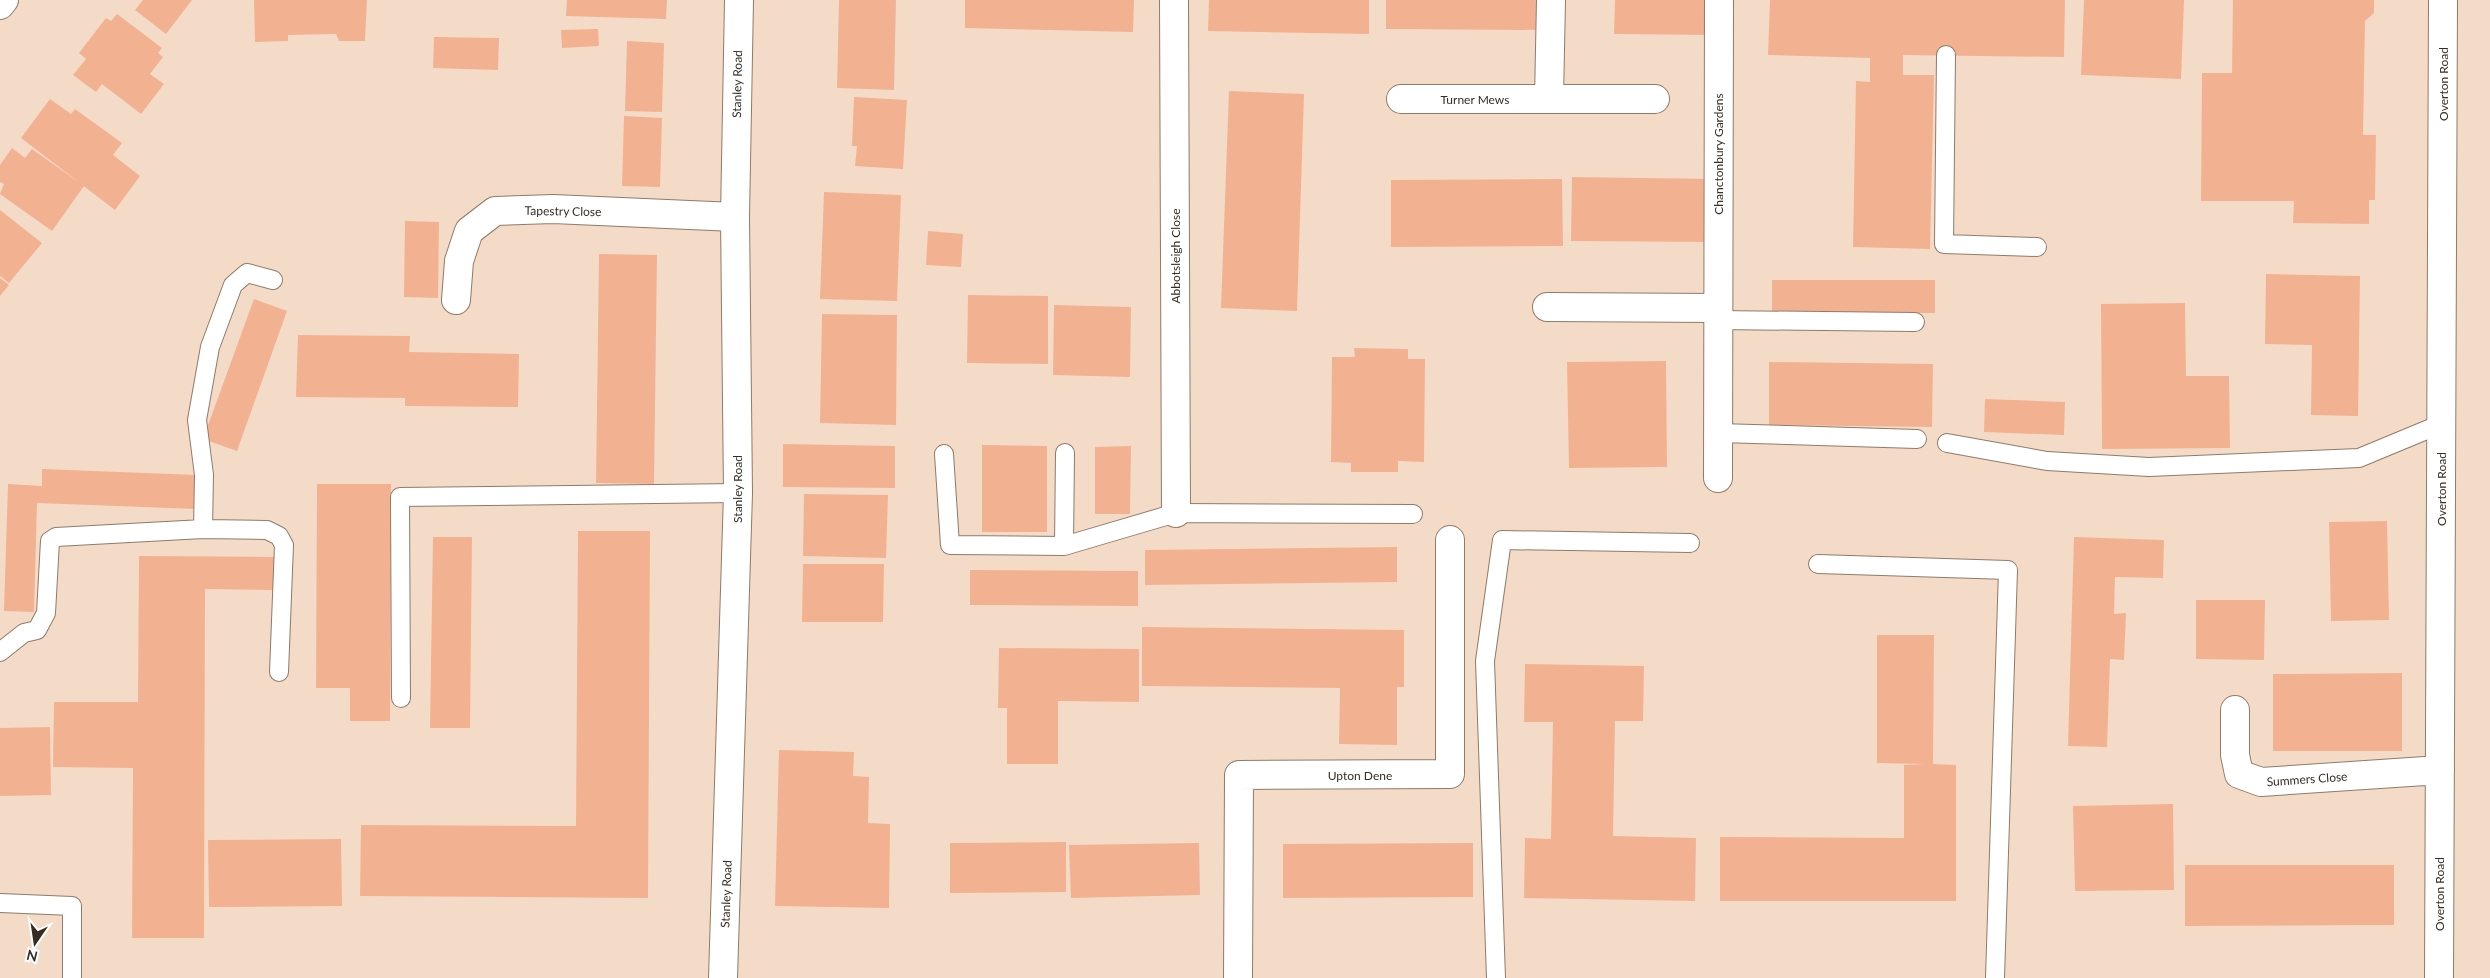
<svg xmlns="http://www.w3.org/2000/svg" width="2490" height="978" font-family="Lato,sans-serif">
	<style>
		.building { fill: #f2b292 }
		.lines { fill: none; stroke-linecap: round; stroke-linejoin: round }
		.lane-casing { stroke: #917a68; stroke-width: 20 }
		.street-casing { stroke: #917a68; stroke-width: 30 }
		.lane { stroke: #fff; stroke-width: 18 }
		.street { stroke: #fff; stroke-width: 28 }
		.labels { text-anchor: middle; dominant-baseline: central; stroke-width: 4; stroke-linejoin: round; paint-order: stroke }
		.street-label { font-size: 12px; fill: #352c24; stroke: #fff }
	</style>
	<rect width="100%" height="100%" fill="#f4dbc8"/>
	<path class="building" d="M143,0H192L166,34L135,10Z
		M254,0H367L365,41H339L336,34L288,35V41L255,42Z
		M567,0H667L666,19L566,16Z
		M839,0H896L894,90L837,88Z
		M965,0H1134L1133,32L965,28Z
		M1209,0H1369V34L1208,31Z
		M1386,0H1544V30L1386,29Z
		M1615,0H1714V35L1614,34Z
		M1770,0H2065L2064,57L1903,55V75H1934L1930,249L1853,247L1856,81L1870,82V58L1768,55Z
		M2084,0H2184L2181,79L2081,75Z
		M2233,0H2374V13L2365,21L2363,135H2376L2375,200H2369V224L2293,223L2294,201H2201L2202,73H2232Z
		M117,14L162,48L158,53L163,57L150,74L164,84L141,114L102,84L96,92L73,75L86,59L79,53L106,18L111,21Z
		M598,29L599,46L562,48L561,30Z
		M434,37L499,38L498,70L433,68Z
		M627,41L664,43L662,112L625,111Z
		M1229,91L1304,94L1297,311L1221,308Z
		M854,97L907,100L903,169L855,166L857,146H852Z
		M50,99L71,114L75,109L122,143L113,155L140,176L115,210L21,138Z
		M624,116L662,118L660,187L622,186Z
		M12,148L25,158L32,149L84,186L52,231L0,194L4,184L0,182V165Z
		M1572,177L1714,179L1713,242L1571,241Z
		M1562,179L1563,246L1391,247V180Z
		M824,192L901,195L897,301L820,299Z
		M0,210L42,243L9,283L0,276Z
		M405,221L439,222L438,298L404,297Z
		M928,231L963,234L961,267L926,265Z
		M599,254L657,255L654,484L596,483Z
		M2266,274L2360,276L2358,416L2311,415L2312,345L2265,344Z
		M0,278L9,285L0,296Z
		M1772,280H1935V313H1772Z
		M968,295L1048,296V364L967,363Z
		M254,299L287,311L237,451L203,439Z
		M2185,303L2186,376H2229L2230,448L2102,449L2101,304Z
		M1054,305L1131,307L1130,377L1053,375Z
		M822,314L897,315L896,425L820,423Z
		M298,335L410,336L409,352L519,354L518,407L405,406V398L296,397Z
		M1354,348L1408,349V359H1425L1424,462L1398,461V472H1351V463L1331,462L1332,357H1355Z
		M1666,361L1667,467L1569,468L1567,362Z
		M1769,362L1933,364L1932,427L1769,425Z
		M1985,399L2065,402L2064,435L1984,432Z
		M783,444L895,446V488L783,487Z
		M982,445L1047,446V532H982Z
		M1131,446L1130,514H1095V447Z
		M42,469L197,475L196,509L37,503L34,612L4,611L8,484L42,486Z
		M317,484H391L390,721H350V688H316Z
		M804,494L888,495L886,558L803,556Z
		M2387,521L2389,620L2331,621L2329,522Z
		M578,531H650L648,898L360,896L361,825L576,826Z
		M433,537H472L470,728H430Z
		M2074,537L2164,540L2163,578L2115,577L2114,614L2126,613L2124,660L2110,659L2107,747L2068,746Z
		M1397,547V582L1145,585V550Z
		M139,556L275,557V590L205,589L204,938H132L133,768L53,767L54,702H138Z
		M803,564H884L883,622H802Z
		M970,570L1138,571V606L970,605Z
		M2196,600H2265L2264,660L2196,659Z
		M1142,627L1404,630V687H1397V745L1339,744L1340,688L1142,686Z
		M1877,635H1934L1933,764L1956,765V901H1720V837L1904,838V765L1924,764L1877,763Z
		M999,648L1139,649V702L1058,701V764H1007V708H998Z
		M1525,664L1644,666L1643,721H1615L1613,836L1696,838L1695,901L1524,898L1525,838L1551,839L1553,722H1524Z
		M2402,673V751H2273V674Z
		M50,727L51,795L0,796V728Z
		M779,750L854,752L853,776L869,777L868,823L890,824L889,908L775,906Z
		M2173,804L2174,890L2075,891L2073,806Z
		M341,839L342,906L209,907L208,840Z
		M1066,842V892L950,893V843Z
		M1199,843L1200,895L1071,898L1069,845Z
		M1473,843V897L1283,898V844Z
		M2185,865H2394V925L2185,926Z"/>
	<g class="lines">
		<g class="lane-casing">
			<path id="lane" d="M1946,55L1944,244L2037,247
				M1717,320L1915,322
				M1718,433L1917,439
				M1947,443L2047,461L2149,467L2359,458L2441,424
				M944,454L950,545L1064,546L1176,513L1413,514
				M203,529L204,475L197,420L210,347L233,285L247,273L273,280
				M1064,546L1065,453
				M1818,564L2008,570L1995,978
				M0,652L24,633L37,630L46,613L50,541L56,537L203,529L267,530L279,536L284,545L279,672
				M401,698L400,497L738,493
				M0,903L72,906V978
				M1496,978L1485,661L1502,540L1690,543"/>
		</g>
		<g class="street-casing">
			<path id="street" d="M1174,0L1176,513
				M0,5L4,0
				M1401,99H1655
				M1549,99L1551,0
				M456,300L459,261L469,231L495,211L553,209L735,217
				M1547,307L1717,308
				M1718,478L1719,0
				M2235,710V755L2239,774L2261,782L2440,770
				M723,978L738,493L735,217L739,0
				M1238,978L1239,775L1450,774V540
				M2439,978L2443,0"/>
		</g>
		<use href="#lane" class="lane"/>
		<use href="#street" class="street"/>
	</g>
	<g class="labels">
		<g class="street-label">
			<text transform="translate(737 84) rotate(-89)">Stanley Road</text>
			<text transform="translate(2443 84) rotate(-90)">Overton Road</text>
			<text x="1475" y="99">Turner Mews</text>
			<text transform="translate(1718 154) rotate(-90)">Chanctonbury Gardens</text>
			<text transform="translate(563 211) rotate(1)">Tapestry Close</text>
			<text transform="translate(1175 256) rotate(-90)">Abbotsleigh Close</text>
			<text transform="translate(737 489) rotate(-90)">Stanley Road</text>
			<text transform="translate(2441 489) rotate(-90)">Overton Road</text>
			<text x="1360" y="775">Upton Dene</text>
			<text transform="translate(2307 779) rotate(-4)">Summers Close</text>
			<text transform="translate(726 894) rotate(-88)">Stanley Road</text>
			<text transform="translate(2439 894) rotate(-90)">Overton Road</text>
		</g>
	</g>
	<g transform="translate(35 943) rotate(193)" stroke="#ffffff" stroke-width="4" paint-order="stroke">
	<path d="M0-4L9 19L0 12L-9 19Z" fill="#352c24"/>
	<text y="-8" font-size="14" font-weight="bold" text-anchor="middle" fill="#352c24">N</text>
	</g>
</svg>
